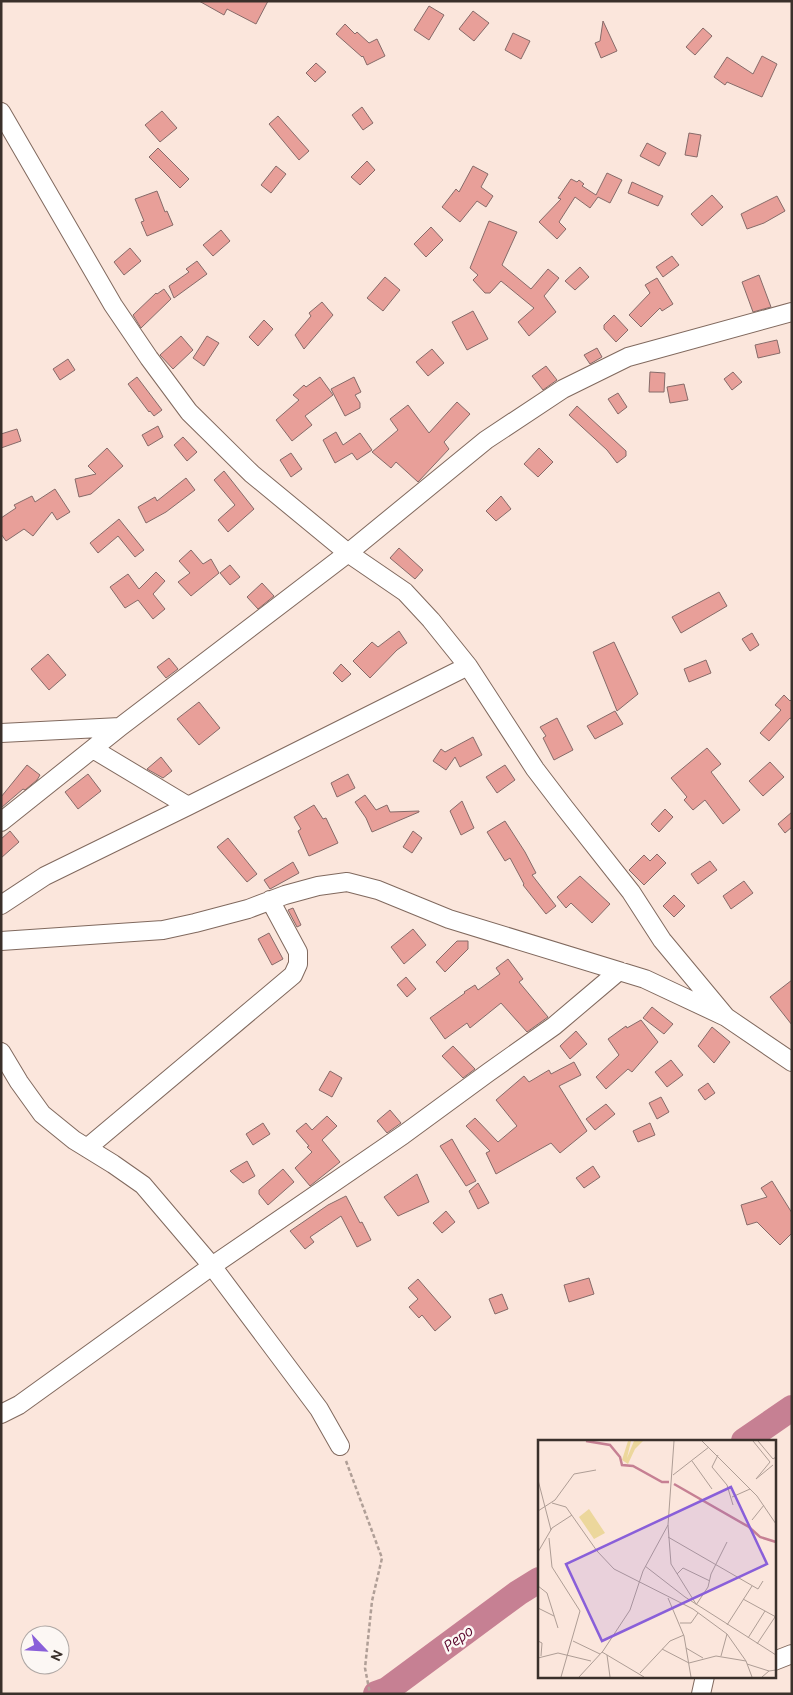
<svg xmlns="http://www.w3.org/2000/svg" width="793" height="1695" font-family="Ubuntu,sans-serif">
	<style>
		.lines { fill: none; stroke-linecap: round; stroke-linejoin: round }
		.river { stroke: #c68093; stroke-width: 26 }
		.building { fill: #e89f99; stroke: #866b69 }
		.street-casing { stroke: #80695e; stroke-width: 20 }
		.path { stroke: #b09f97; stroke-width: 2.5; stroke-dasharray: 4 2.5; stroke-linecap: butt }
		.street { stroke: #fff; stroke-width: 18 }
		.labels { text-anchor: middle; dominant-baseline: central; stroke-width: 5; stroke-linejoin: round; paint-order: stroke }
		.water-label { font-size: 15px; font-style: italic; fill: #580229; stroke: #fcf7f4 }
		.inset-river { fill: none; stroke: #c68093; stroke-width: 2.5 }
		.inset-road { fill: none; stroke: #ae9d95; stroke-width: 1 }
		.view { fill: #895fd9; fill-opacity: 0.15; stroke: #895fd9; stroke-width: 2.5 }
		.inset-edge { fill: none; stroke: #3a302b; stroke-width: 2.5 }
	</style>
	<rect width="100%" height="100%" fill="#fbe6dc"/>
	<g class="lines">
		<path class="river" d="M744,1441L792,1408
			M376,1694L387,1690L518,1593L539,1580"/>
	</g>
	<path class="building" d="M199,1H268L256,24L227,9L224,15Z
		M429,6L444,15L429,40L414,30Z
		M473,11L489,23L474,41L459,29Z
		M603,21L617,51L601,58L595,43L600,41Z
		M345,24L355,34L357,32L369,43L377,39L385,56L367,65L363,56L362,57L336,34Z
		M703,28L712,36L695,55L686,47Z
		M513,33L530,41L521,59L505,50Z
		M762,56L777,64L762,97L727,82L725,85L714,77L727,57L753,74Z
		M316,63L326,72L315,82L306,73Z
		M362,107L373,123L363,130L352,115Z
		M162,111L177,128L160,142L145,125Z
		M278,116L309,151L299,160L269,124Z
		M689,133L701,135L697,157L685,155Z
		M647,143L666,153L659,166L640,156Z
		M158,148L189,179L180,188L149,157Z
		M367,161L375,170L360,185L351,177Z
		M276,166L286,174L271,193L261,185Z
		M473,166L488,174L481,187L493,196L486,207L477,201L460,222L442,207L456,189L459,192Z
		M607,173L622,180L610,203L598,197L590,208L575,197L559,222L566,229L557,239L539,222L561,199L558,198L571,179L577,182L579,180L584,184L582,186L596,195Z
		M632,182L663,196L658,206L628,193Z
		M157,191L165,212L167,211L173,225L147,236L141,222L144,221L135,199Z
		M712,195L723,207L702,226L691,214Z
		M777,196L785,211L764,223L747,229L741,214Z
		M489,221L517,232L502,265L531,289L548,269L559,278L544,296L556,312L529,336L518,322L534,308L501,281L490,293H485L473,280L478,275L470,268Z
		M431,227L443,240L426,257L414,244Z
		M221,230L230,241L213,256L203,245Z
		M130,248L141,261L124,275L114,262Z
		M672,256L679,265L663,277L656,267Z
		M197,261L207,274L174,298L169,286L189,272L186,269Z
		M580,267L589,277L575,290L565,281Z
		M759,275L771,307L753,312L742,282Z
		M385,277L400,290L383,311L367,298Z
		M657,278L673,304L662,311L660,308L641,327L629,315L650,293L645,285Z
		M164,289L171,299L141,328L133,315L156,293L157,294Z
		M322,302L333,315L304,349L295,335L311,316L309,313Z
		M473,311L488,339L467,350L452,322Z
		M614,315L628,330L616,342L604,329V325Z
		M264,320L273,329L258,346L249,337Z
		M181,336L193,350L173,369L160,355Z
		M207,336L219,343L204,366L193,358Z
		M777,340L780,353L758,358L755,345Z
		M597,348L602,357L590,364L584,355Z
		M432,349L444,363L428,376L416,362Z
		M68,359L75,370L60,380L53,369Z
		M546,366L557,380L543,390L532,376Z
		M650,372L665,373L664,392H649Z
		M733,372L742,382L732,390L724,379Z
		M137,377L162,410L154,416L150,411L149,412L128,384Z
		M320,377L333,395L305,416L312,425L292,441L276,420L299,400L293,395L304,385L306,387Z
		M354,377L361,392L355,395L360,403V408L345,416L331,389Z
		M684,384L688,400L670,403L667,387Z
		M618,393L627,407L618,414L608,399Z
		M457,402L470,414L444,442L449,449L418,482L396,462L391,468L372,452L398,430L390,419L408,405L429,433Z
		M577,406L626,451V456L617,463L607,450L569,415Z
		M158,426L163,437L148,446L142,435Z
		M17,429L21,441L1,448V434Z
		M336,432L343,445L360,433L372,450L357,460L352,453L335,463L323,440Z
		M183,437L197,452L187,461L174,445Z
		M107,448L123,466L91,494L79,497L75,479L96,474L88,466Z
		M539,448L553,462L538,477L524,464Z
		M291,453L302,469L291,477L280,460Z
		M224,471L254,509L228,532L218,520L235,505L214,480Z
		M186,478L195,490L166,512L146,523L138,507L155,497L157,501Z
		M55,489L70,512L57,520L52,512L33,536L24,529L6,541L1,534V518L16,508L14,505L32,496L35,502Z
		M501,496L511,509L496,521L486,511Z
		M119,519L144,550L135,557L118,536L98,553L90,543Z
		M399,548L423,570L415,579L390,558Z
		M191,550L203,564L211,559L219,573L191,596L178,582L190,573L179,561Z
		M230,565L240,577L230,585L220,573Z
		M156,572L165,581L153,594L165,609L153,619L138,600L125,608L110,587L128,574L139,589Z
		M262,583L274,596L258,609L247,597Z
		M719,592L727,606L681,633L672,617Z
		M399,631L407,643L397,650L370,678L353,661L372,642L378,647Z
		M752,633L759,645L750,651L742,639Z
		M614,642L638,694L617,711L593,652Z
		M48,654L66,675L49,690L31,669Z
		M169,658L178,669L166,678L157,667Z
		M706,660L711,673L689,682L684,669Z
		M341,664L351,674L342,682L333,673Z
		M784,695L790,701L792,699V719L790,718L769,741L760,733L781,710L775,705Z
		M199,702L220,728L199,745L177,719Z
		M615,711L623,724L595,739L587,726Z
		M557,718L573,750L554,760L543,738L546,736L540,727Z
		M473,737L482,755L460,767L455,757L446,770L433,761L441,749L445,752Z
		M707,748L721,764L711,772L740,810L723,824L705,800L693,810L684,800L687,797L671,778Z
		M161,757L172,771L163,778L147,769Z
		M770,762L784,777L763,796L749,781Z
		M27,765L40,775L37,780L25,790L23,789L1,808V797Z
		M505,765L515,780L497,793L486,777Z
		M88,774L101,791L78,809L65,792Z
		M348,774L355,788L337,797L331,783Z
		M365,795L376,810L387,805L390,812L419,811V812L372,832L366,818L355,802Z
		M462,801L474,828L461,835L450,811Z
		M314,805L323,819L326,818L338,843L309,856L298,831L301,829L294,817Z
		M665,809L673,817L659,832L651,824Z
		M792,812V827L785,833L778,824Z
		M505,821L525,852L536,873L532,875L556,906L546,914L523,885L524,884L510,858L505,861L487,832Z
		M10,831L19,842L1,858V839Z
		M413,831L422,838L412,853L403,847Z
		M228,838L257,874L247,882L217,847Z
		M657,854L666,863L644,885L629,870L644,855L650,861Z
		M710,861L717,870L698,884L691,874Z
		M293,862L299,873L270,889L264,880Z
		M580,876L610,904L592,923L571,903L566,908L557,897Z
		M744,881L753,893L731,909L723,896Z
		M674,895L685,906L674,917L663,906Z
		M293,908L301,925L297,927L288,910Z
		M413,929L426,945L404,964L391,947Z
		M269,933L283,959L272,965L258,939Z
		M457,941H468V949L445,972L436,962Z
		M508,959L523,979L519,982L548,1017L527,1032L501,1003L470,1028L467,1023L445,1039L430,1018L465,993L464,992L475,985L478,990L500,974L496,968Z
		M406,977L416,989L407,997L397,985Z
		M792,980V1025L770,997Z
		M652,1007L673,1024L664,1034L643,1018Z
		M641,1020L658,1042L632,1072L628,1069L606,1089L596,1077L619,1055L608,1039L626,1026L627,1028Z
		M712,1027L730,1042L714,1063L698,1046Z
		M576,1031L587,1044L570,1059L560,1046Z
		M453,1046L475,1069L463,1078L442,1056Z
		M671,1060L683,1075L667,1087L655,1072Z
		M574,1062L581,1075L559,1086L587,1131L560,1153L551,1143L496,1174L486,1153L490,1151L466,1126L475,1118L498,1142L517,1126L496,1100L524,1076L529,1082L549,1070L551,1074Z
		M330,1071L342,1078L332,1097L319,1090Z
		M708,1083L715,1093L705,1100L698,1090Z
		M661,1097L669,1112L657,1119L649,1103Z
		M606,1104L615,1114L595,1130L586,1119Z
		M390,1110L401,1123L387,1133L377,1121Z
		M327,1116L337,1126L322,1140L340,1162L310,1186L295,1168L312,1152L307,1147L309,1146L296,1131L306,1123L312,1130Z
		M263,1123L270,1134L253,1145L246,1134Z
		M650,1123L655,1135L638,1142L633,1131Z
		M452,1139L476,1181L466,1186L440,1146Z
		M247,1161L255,1176L243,1183L230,1171Z
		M593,1166L600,1177L584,1188L576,1178Z
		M283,1169L294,1182L268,1205L259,1194V1190Z
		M417,1174L429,1202L398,1216L384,1197Z
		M772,1181L792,1213V1233L780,1245L757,1222L747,1225L741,1205L767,1197L761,1188Z
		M478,1183L489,1203L478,1209L469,1191Z
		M346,1196L360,1223L362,1222L371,1240L357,1247L341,1216L310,1237L314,1242L305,1249L290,1231L328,1205Z
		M446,1211L455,1222L442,1233L433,1223Z
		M589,1278L594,1294L569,1302L564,1285Z
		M418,1279L451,1317L435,1331L422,1315L419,1318L409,1307L418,1299L408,1288Z
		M502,1294L508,1309L495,1314L489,1299Z"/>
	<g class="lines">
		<g class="street-casing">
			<path id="street" d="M1,112L113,305L149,358L189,412L252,474L348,553L405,592L431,620L468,666L535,769L564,807L631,892L662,940L726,1017
				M1,733L120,727
				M93,749L188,806
				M1,822L120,727L348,553L486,440L563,389L628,357L792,312
				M1,905L45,876L188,806L468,666
				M1,941L163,930L195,923L248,909L285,895L318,886L347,882L378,890L449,919L645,979L726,1017L792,1062
				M1,1052L19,1082L42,1114L74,1140L113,1164L143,1185L212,1266L319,1409L340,1446
				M87,1148L293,975L298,964V952L270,900
				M1,1414L19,1405L212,1266L403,1135L489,1072L554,1026L619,971
				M774,1661L792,1654
				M701,1694L705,1676"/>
		</g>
		<path class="path" d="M346,1461L382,1558L372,1601L365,1668L370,1694"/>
		<use href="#street" class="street"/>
	</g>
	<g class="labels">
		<g class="water-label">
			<text transform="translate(458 1638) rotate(-36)">Pepo</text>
		</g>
	</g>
	<g transform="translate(538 1440)">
		<rect width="238" height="238" fill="#fbe6dc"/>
		<path d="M90,1H93L89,18L96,1H105L97,9L90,24L84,20ZM51,69L67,93L56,99L41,77Z" fill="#ecd79c"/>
		<path class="inset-river" d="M48,1L72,5L82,17L84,25L95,26L124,42H131M136,44L211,87L222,97L238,102"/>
		<path class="inset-road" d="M136,1L130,85L133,124L158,164M164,1L219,56L238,84M215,1L232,22L218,39L235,25M220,1L235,19L238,17M180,15L174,27L189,45L195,65M154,21L174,49M135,35L171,7M0,40L13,90M194,57L212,49M14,63L28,67L59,111L76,129L155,169L189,194M0,71L17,60L36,34L58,30M214,80L226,65M130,97L220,149L225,141M11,98L14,127L42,171L23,237M0,112L14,88L34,75M107,126L147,157L238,215M139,134L145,128L172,141M0,146L9,153L20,188M130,158L146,196L153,237M205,159L238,177M158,165L170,147L173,134L189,102M0,168L16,176M142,183H153L160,173M189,185L214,146M210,198L227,171M0,201L4,203L3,216M35,201L62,214M219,204L237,177M148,208L165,218M124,209L151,223L178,216L208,221M64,212L106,237M69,215L72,237M183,216L189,194L208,221L214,237M0,218L20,213L53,221M209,224L231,231M102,233L132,201L146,195M41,237L65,211L92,170L105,131L130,85M224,237L231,231L238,230"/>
		<path class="view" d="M193,47L229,124L64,201L28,124Z"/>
		<rect width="238" height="238" class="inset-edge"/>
	</g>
	<rect width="793" height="1695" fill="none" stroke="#3a302b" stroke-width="5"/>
	<g transform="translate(45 1650) rotate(115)"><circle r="24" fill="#fcf7f4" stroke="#aea7a4"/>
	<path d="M0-4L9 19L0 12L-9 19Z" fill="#895fd9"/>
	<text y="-8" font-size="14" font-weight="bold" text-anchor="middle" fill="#3a302b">N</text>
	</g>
</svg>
